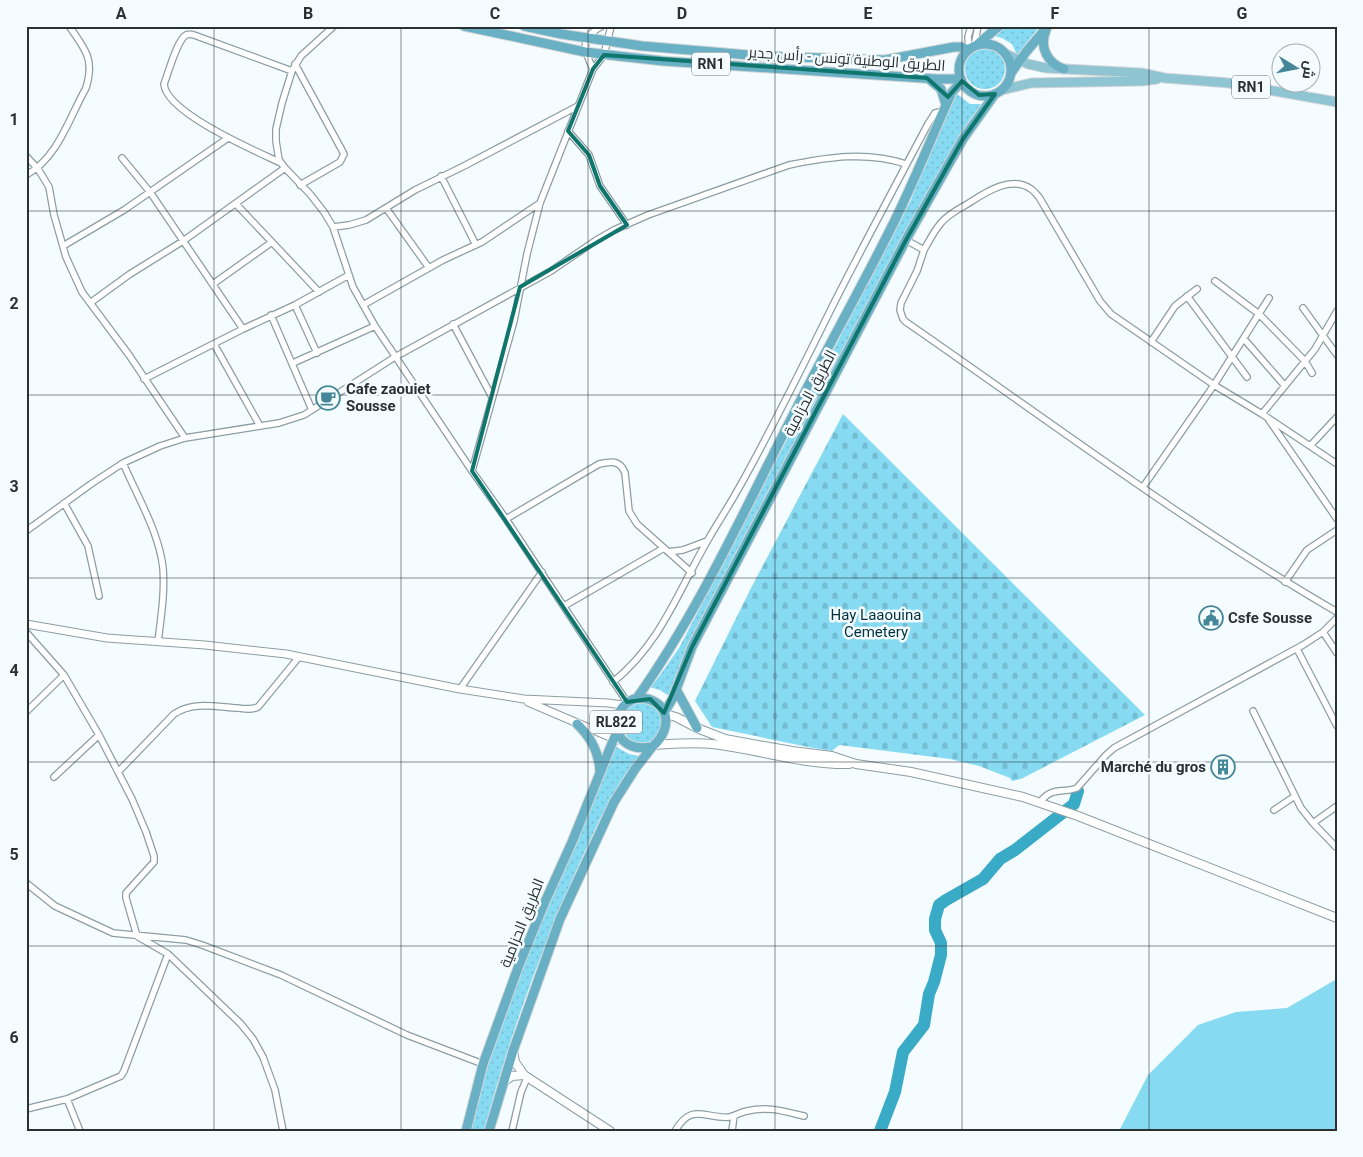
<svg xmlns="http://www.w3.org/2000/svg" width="1363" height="1157" font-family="Roboto,Cairo,sans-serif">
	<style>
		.grass { fill: url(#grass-dots) }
		.cemetery { fill: url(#cemetery-stones) }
		.garden { fill: #86dbf3 }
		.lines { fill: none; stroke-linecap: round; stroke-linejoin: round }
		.river { stroke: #3aabc7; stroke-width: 12 }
		.minor-casing { stroke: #8d9ea3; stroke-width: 8 }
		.tertiary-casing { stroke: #8d9ea3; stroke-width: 9 }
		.secondary-casing { stroke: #8d9ea3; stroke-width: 10 }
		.primary-casing { stroke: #d4d6d6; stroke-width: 11 }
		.trunk-casing { stroke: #d4d6d6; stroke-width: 11 }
		.minor { stroke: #fff; stroke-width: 5.5 }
		.tertiary { stroke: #fff; stroke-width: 7 }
		.secondary { stroke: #fff; stroke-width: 8 }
		.primary { stroke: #8fc4d3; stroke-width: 9 }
		.trunk { stroke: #6ab0c4; stroke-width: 9 }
		.marked { fill: none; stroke: #0f766e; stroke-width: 4; stroke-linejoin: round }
		.grid { fill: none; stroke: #2a3133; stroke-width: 1; stroke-opacity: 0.55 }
		.labels { text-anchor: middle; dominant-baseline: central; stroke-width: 5; stroke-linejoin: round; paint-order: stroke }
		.shield { fill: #f5fcff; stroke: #676e70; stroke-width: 1 }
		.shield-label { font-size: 14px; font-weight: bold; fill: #2a3133 }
		.street-label { font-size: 15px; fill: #2a3133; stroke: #f5fcff }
		.poi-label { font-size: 15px; font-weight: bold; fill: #2a3133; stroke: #f5fcff; text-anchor: start }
		.park-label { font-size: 15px; fill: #00333f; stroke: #f5fcff }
		.neatline { fill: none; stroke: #2a3133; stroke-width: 2 }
		.grid-label { font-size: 16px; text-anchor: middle; font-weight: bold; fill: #2a3133 }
	</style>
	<defs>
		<pattern id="grass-dots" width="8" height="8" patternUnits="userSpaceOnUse" patternTransform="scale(1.25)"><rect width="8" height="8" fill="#86dbf3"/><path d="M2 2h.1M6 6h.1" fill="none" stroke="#74bcd1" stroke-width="1.8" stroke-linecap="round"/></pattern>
		<pattern id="cemetery-stones" width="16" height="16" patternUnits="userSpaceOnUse" patternTransform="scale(1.25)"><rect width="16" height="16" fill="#86dbf3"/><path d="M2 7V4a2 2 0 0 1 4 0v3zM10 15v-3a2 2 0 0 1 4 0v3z" fill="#74bcd1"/></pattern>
	</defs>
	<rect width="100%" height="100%" fill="#f5fcff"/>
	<path class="grass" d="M1005,26H1040L1017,55L1012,44L1002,38L991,35Z
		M965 69a20 20 0 1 1 40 0a20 20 0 1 1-40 0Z
		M956,93L970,104H982L971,118C872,291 781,467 688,644L669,696L660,690L649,687L658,678L679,648L911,200L926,157Z
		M622 723a20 20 0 1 1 40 0a20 20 0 1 1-40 0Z
		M613,745L629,754L639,756C611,790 595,830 577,869C539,954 508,1041 484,1131H470C503,997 561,872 613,745Z"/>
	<path class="cemetery" d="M843,414L1145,715L1021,779L1012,781L1010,778L979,766L950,759L839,745L832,751L808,747L712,727L695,701L750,590Z"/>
	<path class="garden" d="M1335,980L1337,983V1131H1119L1148,1075L1198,1025L1236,1012L1287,1008Z"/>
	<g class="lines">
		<path class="river" d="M880,1131L895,1092L903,1052L924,1025L929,994L934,982L941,955V943L935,930V919L939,905L946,900L983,879L1000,859L1015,850L1074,804L1078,791"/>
		<g class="minor-casing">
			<path id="minor" d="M334,26L301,56L292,71L282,103L276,129V141L279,160L285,168L310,194L324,212L333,227L353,287L375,326L472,471L506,519L627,702
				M974,46L978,26
				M969,49L968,37L971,26
				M295,64L344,154L340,162L300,185
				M593,69C583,48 580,38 602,26
				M568,131L589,155L600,186L627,225
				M26,156L38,169L49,187L54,215L66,257L82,292L129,355L185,438
				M122,158L150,192L243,329
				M281,163C256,151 166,113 164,84C168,74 177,40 186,35C188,34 191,34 194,35L292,71
				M26,175C58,158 69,118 86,88C95,59 85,49 69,26
				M441,176L476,245
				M236,204L319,292
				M386,208L429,268
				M333,227L349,225L366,220L415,190L464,166L578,106
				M906,240L924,250L917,271L901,303L900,310L903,319L906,322C1048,420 1187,525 1337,612
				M63,246L124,210L228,138
				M924,250C929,241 934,231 941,223C948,214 959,209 969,203C986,192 1011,175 1031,189C1034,191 1037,195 1039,197L1100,301L1111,314L1214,385L1262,414L1337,464
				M1215,281L1259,314L1305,361L1312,373
				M213,284L272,242
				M1187,296L1247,377
				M90,303L130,274L183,241L285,168
				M295,305L317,353
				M363,305L443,260L482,242L540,203
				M1303,308L1337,355
				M271,315L312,410
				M453,324L492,397
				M1244,339L1285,386
				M1151,342L1175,306L1197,289
				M214,344L260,426
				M293,363L375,326
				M144,379L243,329L295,305L349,275
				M1262,414L1315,349L1337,311
				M1269,420L1337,519
				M1310,446L1337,417
				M123,463C137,496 159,532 163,568C165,593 161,617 158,642
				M472,471L514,321L527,254L540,203L593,69L604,55L611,26
				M1143,487L1214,385L1269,298
				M64,503L88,546L99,596
				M506,519L599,464C611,461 620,460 625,473L629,511L637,524L692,573
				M26,531L91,484L123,463L160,446L185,438L279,423L304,415L395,357L551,271L595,241L614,230L648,215L789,165C828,157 867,151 906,164
				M668,552L683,550L707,541
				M1285,582L1307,550L1337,530
				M564,606L664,548
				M26,632L64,675L99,735L132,799L146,832L154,856V862L126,893V898L137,936L168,954L241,1024L253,1039L263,1057L275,1090L283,1131
				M1323,632L1337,653
				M1297,649L1337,726
				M613,682C662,642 678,591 709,538C719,521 730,504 740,486C773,427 803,366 833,305C864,244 896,184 928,124L935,113L944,111
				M460,689L542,572
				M1253,711L1301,808L1313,823L1336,847
				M26,712L64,675
				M119,771L174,714C193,701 217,707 238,708C245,709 251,710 258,707L299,657
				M54,777L99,735
				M1040,802C1053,786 1061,794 1077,788L1106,755L1114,748L1303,645L1323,632L1337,618
				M1274,810L1295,796
				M1313,823L1337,806
				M26,883L55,906L113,933L186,940L202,945L281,975L407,1035L483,1064
				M67,1099L80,1131
				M26,1109L67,1099L121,1076L124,1071L168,954
				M512,1131L521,1092L527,1078
				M675,1131C692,1102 705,1119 729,1117C735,1116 741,1112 747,1111C768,1106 783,1111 804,1116
				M732,1131L734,1116"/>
		</g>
		<g class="tertiary-casing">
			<path id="tertiary" d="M26,624L107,638L205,645L286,654L460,689L524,699L608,703L623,705
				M528,702L617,740"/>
		</g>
		<g class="secondary-casing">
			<path id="secondary" d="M665,714L676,717L697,728L725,739L792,751L832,756L856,764L911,772L1023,797L1078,816L1337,918
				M654,745C673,744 693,742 712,744C758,749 802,765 849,764
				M513,1051L515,1062L524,1075L610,1131
				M503,1082L512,1076L524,1075"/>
		</g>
		<g class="primary-casing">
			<path id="primary" d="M1006,54L1028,64L1046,68L1141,73L1165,78L1229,83L1337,102
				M1002,90L1031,83L1142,81L1157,79"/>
		</g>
		<g class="trunk-casing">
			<path id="trunk" d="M464,26L585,52L618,56L663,61L937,79H961
				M524,26L561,34L642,46L761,56L885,60L954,47H962L968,50
				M1046,30C1039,47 1047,63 1064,69
				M959 70a26 26 0 1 1 52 0a26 26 0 1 1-52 0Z
				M977,45L999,26
				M1011,73L1026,52L1048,26
				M929,79L941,89L946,105
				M676,689L697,728
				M637,698C698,612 742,515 790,421C822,357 858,294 890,230C913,185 931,138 952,92L962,81
				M637,698C669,697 675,728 652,747C646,748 639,749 632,746C608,737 614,704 637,698Z
				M664,713L673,698L692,647L908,236L963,139L995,94
				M577,724C591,737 599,752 600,772
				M466,1131L483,1064L519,965L544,904L572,842L617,731
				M489,1131L513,1051L560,919L614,802L635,769L652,747"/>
		</g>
		<use href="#minor" class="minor"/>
		<use href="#tertiary" class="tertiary"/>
		<use href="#secondary" class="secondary"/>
		<use href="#primary" class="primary"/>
		<use href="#trunk" class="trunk"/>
	</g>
	<path class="marked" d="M604,55L927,78L948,97L962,81L979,95L995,94L963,139L906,240L692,647L664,713L650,699L627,702L472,471L520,287L627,225L600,186L589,155L568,131L593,69Z"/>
	<path class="grid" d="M214,26V1131M401,26V1131M588,26V1131M775,26V1131M962,26V1131M1149,26V1131M26,211H1337M26,395H1337M26,578H1337M26,762H1337M26,946H1337"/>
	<defs>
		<g id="cafe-ring" transform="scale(1.25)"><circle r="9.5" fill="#f5fcff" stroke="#458798" stroke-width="1.5"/><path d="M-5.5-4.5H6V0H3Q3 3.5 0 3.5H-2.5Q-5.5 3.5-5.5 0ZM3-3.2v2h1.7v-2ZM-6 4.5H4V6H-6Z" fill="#458798"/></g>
		<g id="civic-ring" transform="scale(1.25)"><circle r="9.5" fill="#f5fcff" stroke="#458798" stroke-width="1.5"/><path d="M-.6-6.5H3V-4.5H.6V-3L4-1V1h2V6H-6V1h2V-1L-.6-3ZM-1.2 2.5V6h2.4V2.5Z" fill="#458798"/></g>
		<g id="building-ring" transform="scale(1.25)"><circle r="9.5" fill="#f5fcff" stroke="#458798" stroke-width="1.5"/><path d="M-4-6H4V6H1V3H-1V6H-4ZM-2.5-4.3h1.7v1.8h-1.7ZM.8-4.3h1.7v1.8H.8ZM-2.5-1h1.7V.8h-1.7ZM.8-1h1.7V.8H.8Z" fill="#458798"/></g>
	</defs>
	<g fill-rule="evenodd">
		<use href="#cafe-ring" x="328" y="398"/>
		<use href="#civic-ring" x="1211" y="618"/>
		<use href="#building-ring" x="1223" y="767"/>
	</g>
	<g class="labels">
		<g class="shield">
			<rect x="692" y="52.5" width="38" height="23" rx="4"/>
			<rect x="1232" y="75.5" width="38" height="23" rx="4"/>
			<rect x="590" y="710.5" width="52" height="23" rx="4"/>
		</g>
		<g class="shield-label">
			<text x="711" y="64">RN1</text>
			<text x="1251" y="87">RN1</text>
			<text x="616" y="722">RL822</text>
		</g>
		<g class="street-label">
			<text transform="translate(847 59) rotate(4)">الطريق الوطنية تونس - رأس جدير</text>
			<text transform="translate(810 393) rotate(-62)">الطريق الحزامية</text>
			<text transform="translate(522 923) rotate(-68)">الطريق الحزامية</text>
		</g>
		<g class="poi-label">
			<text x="346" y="389">Cafe zaouiet<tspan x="346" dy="17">Sousse</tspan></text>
			<text x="1228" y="618">Csfe Sousse</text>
			<text x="1206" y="767" text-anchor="end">Marché du gros</text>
		</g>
		<g class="park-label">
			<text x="876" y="615">Hay Laaouina<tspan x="876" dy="17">Cemetery</tspan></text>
		</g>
	</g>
	<rect width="1363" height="1157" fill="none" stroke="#f5fcff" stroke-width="55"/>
	<g transform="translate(1296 68) rotate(100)"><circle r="24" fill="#f5fcff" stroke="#a4abad"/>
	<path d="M0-4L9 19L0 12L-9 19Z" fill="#458798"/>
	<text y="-8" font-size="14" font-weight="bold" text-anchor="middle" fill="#2a3133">ش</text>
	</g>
	<rect x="28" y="28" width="1308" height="1102" class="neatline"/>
	<g class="grid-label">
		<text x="121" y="19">A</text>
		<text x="308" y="19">B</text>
		<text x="495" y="19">C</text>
		<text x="682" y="19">D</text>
		<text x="868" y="19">E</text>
		<text x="1055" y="19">F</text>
		<text x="1242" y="19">G</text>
		<text x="14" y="125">1</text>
		<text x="14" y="309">2</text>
		<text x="14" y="492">3</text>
		<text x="14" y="676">4</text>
		<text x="14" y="860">5</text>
		<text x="14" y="1043">6</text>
	</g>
</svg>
